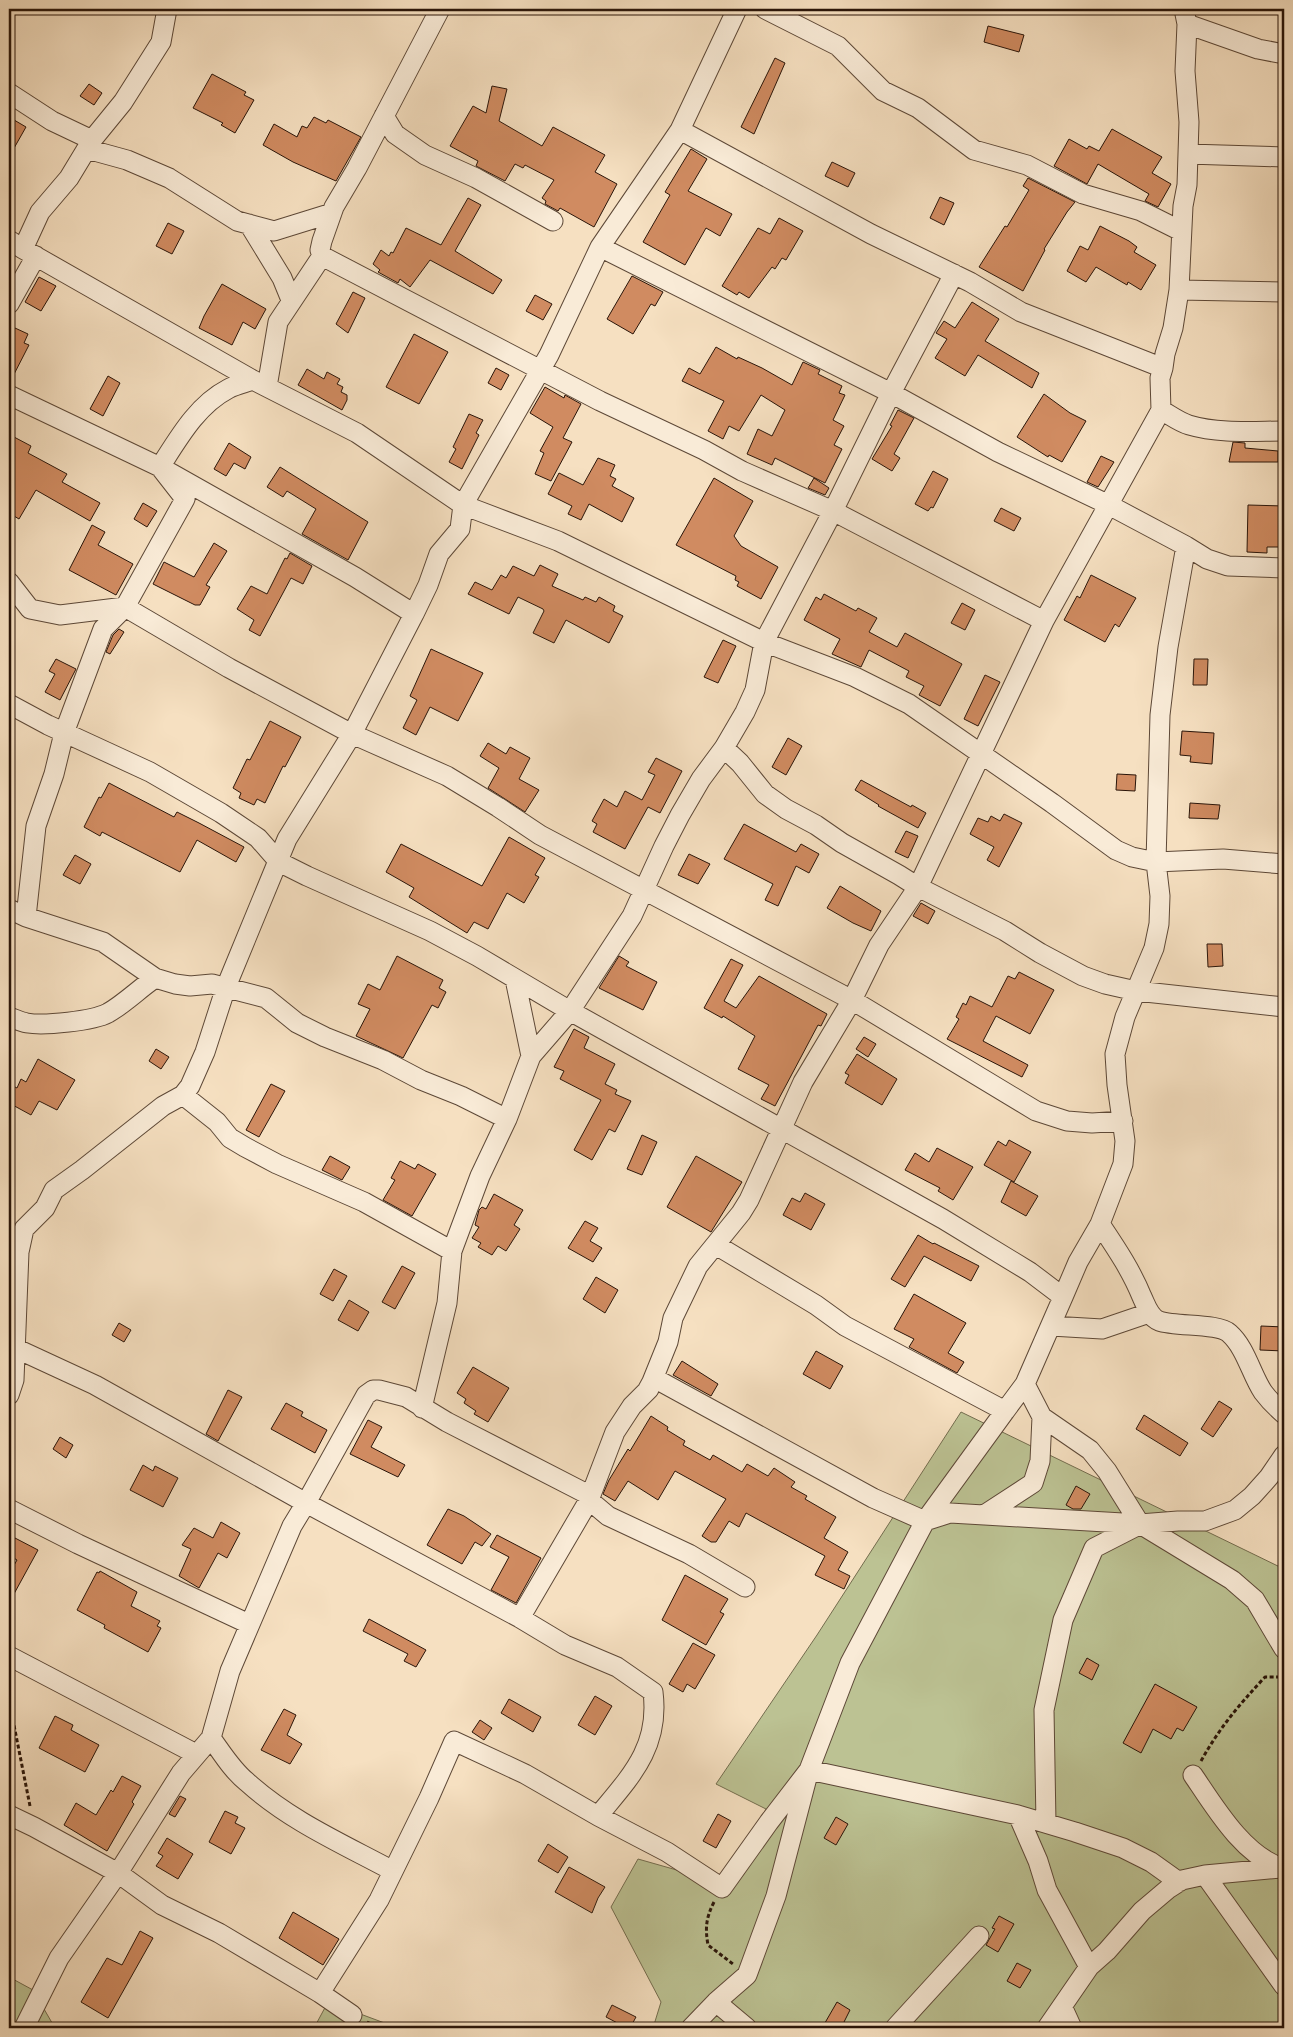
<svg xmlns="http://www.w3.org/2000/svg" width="1293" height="2037" font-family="'IM FELL Great Primer',serif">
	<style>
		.green { fill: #bcc293; stroke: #736c4e }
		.building { fill: #d08b61; stroke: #2a1509 }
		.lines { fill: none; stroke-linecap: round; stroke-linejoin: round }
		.minor-casing { stroke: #5d4837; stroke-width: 21 }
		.path { stroke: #2a1509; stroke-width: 3; stroke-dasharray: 4 2.5; stroke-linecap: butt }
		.minor { stroke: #f9ebd7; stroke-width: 19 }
	</style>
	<rect width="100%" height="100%" fill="#f6e0c1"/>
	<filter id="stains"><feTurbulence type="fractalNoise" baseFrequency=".004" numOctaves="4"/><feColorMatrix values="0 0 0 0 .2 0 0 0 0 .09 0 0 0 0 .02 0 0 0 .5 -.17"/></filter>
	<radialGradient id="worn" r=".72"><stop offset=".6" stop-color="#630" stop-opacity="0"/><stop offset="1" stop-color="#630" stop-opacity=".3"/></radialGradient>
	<path class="green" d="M961,1412L1284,1569V2028H653L661,2002L611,1907L638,1859L726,1884L766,1809L716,1784L817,1635Z
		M9,1977L33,1990L55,2028H9Z
		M328,2002L398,2028H314Z"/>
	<path class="building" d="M988,26L1024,35L1019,52L984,42Z
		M775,58L785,63L754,134L741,127Z
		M212,74L246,92L244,95L254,100L235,133L221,125L223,123L193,108Z
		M89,84L102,93L94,105L80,96Z
		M492,86L507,89L499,121L542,146L553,127L605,155L595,172L617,184L594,227L560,208L558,211L545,204L546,201L542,198L554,180L525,165L523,168L515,164L505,181L476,166L478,161L450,146L473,106L486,113Z
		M9,117L26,127L9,157Z
		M314,117L326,123L328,120L361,137L336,181L293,162L263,145L274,124L297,137L302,126L307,128Z
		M1112,129L1162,157L1152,173L1171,184L1158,207L1145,201L1149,194L1098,164L1087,184L1054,166L1069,139L1087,149L1089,146L1099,151Z
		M691,149L707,159L688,191L732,214L720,236L706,228L685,265L643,242L670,195L665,192Z
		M832,162L855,173L848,187L825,176Z
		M1028,178L1075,202L1067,212L1044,249L1045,250L1023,291L979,267L1005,226L1007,227L1029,190L1023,186Z
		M940,197L954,203L944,225L930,218Z
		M468,198L481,205L455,251L502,280L493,294L430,260L410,287L400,279L398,283L378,272L380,270L373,264L381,250L389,256L391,252L393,253L406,228L441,245Z
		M779,218L803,231L786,260L782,258L775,269L772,267L749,298L739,292L737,295L722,286L758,228L770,234Z
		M168,223L184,231L172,254L156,246Z
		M1100,226L1129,241L1137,247L1134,252L1156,265L1141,290L1128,282L1127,285L1096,267L1086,282L1067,271L1080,246L1088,250Z
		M632,276L663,292L655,306L651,304L633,334L607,319Z
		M39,277L56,286L41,311L25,302Z
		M222,284L266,309L255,329L243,322L232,345L199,328L204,316Z
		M353,292L365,298L348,333L336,324Z
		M535,295L552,304L543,320L526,311Z
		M972,302L999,319L985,341L1039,373L1032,388L978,355L965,376L935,358L947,339L936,333L944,321L955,328Z
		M15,328L28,334L24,343L29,345L9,384V336H11Z
		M414,334L448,352L419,404L386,387Z
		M716,347L737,359L738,357L762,368L792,385L803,362L820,370L818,374L842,386L839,393L845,395L833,420L844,426L834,445L842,449L825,483L775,458L772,465L747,454L758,429L772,436L785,410L761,395L739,431L729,426L723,439L708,431L724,401L682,381L689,368L700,374Z
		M496,368L509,375L501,390L488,383Z
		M307,369L324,379L327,372L340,379L337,384L343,387L341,392L347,395V400L342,410L298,385Z
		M108,376L120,383L103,416L90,409Z
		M545,387L564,398L565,395L581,404L563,438L572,442L551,481L535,474L544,453L540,451L553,427L530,413Z
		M1044,394L1070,413L1086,421L1062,462L1049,455L1048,457L1017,437Z
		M898,410L914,418L894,454L900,458L892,471L872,459L892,426L890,425Z
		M469,414L483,420L476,433L479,435L462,469L449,462L456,449L453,447Z
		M14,437L31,446L28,453L67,474L62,482L100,503L90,521L36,490L19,519L9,513V446Z
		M1233,442L1245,443V448L1278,451V462H1229Z
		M229,443L251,457L245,469L234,463L226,476L214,469Z
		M1101,456L1114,462L1098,487L1087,482Z
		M598,458L615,465L610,476L616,479L612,486L634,498L622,522L589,504L581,520L568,514L572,506L548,494L559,473L583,485Z
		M280,467L368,522L348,560L302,534L316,509L287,491L283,497L267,487Z
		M933,471L948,479L933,508L931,507L928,511L915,504Z
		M714,478L753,501L734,536L741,546L778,567L761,599L737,586L739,582L735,580L736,576L676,545Z
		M814,478L829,488L825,495L808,488Z
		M143,503L157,511L147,527L134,519Z
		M1248,505L1284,506V547H1267V553L1247,552Z
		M1001,508L1021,518L1014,531L994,521Z
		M92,525L105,532L98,545L133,564L116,595L69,570Z
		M214,543L227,551L206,585L210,587L200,605H195L153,584L164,562L194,577Z
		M290,553L312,566L303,584L291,578L260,636L249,630L254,620L237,609L251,586L267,594L285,558L287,559Z
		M540,565L558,574L552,586L583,600L585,597L596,602L599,597L615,606L613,611L623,616L609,643L566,620L554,643L533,633L544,611L543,609L518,597L509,614L468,594L475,582L492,590L501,575L506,578L513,566L534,576Z
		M1091,575L1136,598L1119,627L1115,624L1105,642L1064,620L1077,596L1080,598Z
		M824,594L856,611L858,608L877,618L869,632L897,647L905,633L962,664L940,706L919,695L924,686L906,677L909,671L869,650L861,667L832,654L840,639L804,620L816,597L821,600Z
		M962,603L975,610L965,630L951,623Z
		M119,629L124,632L110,654L106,652L113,635Z
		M723,640L736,646L718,683L704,677Z
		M431,649L483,673L458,721L430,707L416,735L403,728L417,700L410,696Z
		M56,659L76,669L60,700L45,692L55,674L49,671Z
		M1194,659H1208L1207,685H1193Z
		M985,675L1000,682L978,726L964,719Z
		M270,721L301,737L285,767L283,766L265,803L257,799L254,805L239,798L241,793L233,788L247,759L250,760Z
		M1182,731L1214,733L1212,764L1190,762L1191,756L1180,755Z
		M788,738L802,746L786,775L772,767Z
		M488,743L506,754L510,747L530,758L519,779L539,790L525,812L488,788L499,768L480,756Z
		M656,758L682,771L660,813L648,807L625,849L593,832L597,824L592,821L604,799L617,807L625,791L642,800L655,775L648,772Z
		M1117,774L1136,775L1135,791L1116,790Z
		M861,780L911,807L912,805L926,813L918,828L878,806L879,805L855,790Z
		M109,783L174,817L177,812L199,823L244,847L236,862L197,840L180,872L102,832L100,836L84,827L99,797L101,798Z
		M1190,803L1220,805L1218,819L1189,818Z
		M1004,814L1022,823L999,867L987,860L994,847L970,834L978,818L988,822L991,816L1000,821Z
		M744,824L796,852L801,844L819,854L809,873L796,866L778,906L765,900L773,884L724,859Z
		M906,831L918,836L908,858L895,852Z
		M509,837L545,858L535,875L539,877L524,903L507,893L488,929L474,922L467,933L409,897L414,888L386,872L401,844L482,886Z
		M689,854L710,864L698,884L678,875Z
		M75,855L91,864L80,884L63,875Z
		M840,886L881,911L871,931L853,923L827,908Z
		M921,903L935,911L928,924L913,916Z
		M1207,944H1222L1223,966L1208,967Z
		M397,956L443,980L439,988L446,992L438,1008L432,1005L403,1058L356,1036L370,1009L358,1004L368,984L380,990Z
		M619,956L629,962L626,966L657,982L643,1010L599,988Z
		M731,959L743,965L724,1001L736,1008L759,976L827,1014L821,1026L818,1025L775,1106L761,1099L769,1085L738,1069L755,1036L723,1016L722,1018L704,1008Z
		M1019,972L1054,990L1030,1034L996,1016L983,1041L1028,1065L1022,1077L947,1039L959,1019L956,1017L963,1003L966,1005L970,996L992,1007L1008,976L1015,979Z
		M574,1029L589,1037L584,1048L615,1064L605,1084L617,1090L615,1094L631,1101L615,1132L609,1129L592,1160L574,1150L601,1100L560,1079L564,1071L554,1067Z
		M864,1037L876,1044L868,1057L856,1049Z
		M156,1049L169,1057L161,1069L149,1061Z
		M857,1054L897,1079L882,1105L845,1083L849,1075L845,1073Z
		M38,1059L75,1080L57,1110L39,1101L31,1115L9,1103V1084L17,1088L21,1079L26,1082Z
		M271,1084L285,1091L259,1137L246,1130Z
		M642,1135L657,1142L642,1175L627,1169Z
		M1009,1140L1031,1152L1014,1182L984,1165L998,1141L1006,1146Z
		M937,1148L973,1167L953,1200L938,1191L940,1188L905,1170L915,1153L929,1162Z
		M330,1156L350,1167L342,1180L322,1170Z
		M696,1156L742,1182L711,1232L667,1207Z
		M400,1161L415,1169L418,1164L436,1174L412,1216L383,1200L395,1180L391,1178Z
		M1011,1181L1038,1196L1026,1216L1001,1202Z
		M805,1193L825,1204L811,1230L783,1215L792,1198L800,1202Z
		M494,1194L523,1210L514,1225L520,1229L506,1251L498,1246L492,1255L478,1247L481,1243L472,1238L479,1227L475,1225L479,1210L482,1207L486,1209Z
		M585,1221L598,1228L590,1241L602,1248L593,1262L568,1248Z
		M918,1235L933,1244L934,1243L979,1266L971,1281L924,1256L905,1287L891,1279Z
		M402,1266L415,1273L395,1309L382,1302Z
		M334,1269L347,1276L333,1301L320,1294Z
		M596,1277L618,1290L605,1313L583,1299Z
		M914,1294L966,1323L948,1353L964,1362L957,1373L909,1347L914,1339L894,1329Z
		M349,1300L369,1312L358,1331L338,1320Z
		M119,1323L131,1330L124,1342L112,1335Z
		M1261,1326L1284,1327V1351L1260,1350Z
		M816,1351L843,1366L830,1389L803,1374Z
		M682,1361L718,1384L711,1396L673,1375Z
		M473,1367L509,1388L488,1422L474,1414L476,1411L464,1403L466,1399L457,1393Z
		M228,1390L242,1397L218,1441L206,1434Z
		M1219,1401L1232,1409L1213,1437L1201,1429Z
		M286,1403L303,1412L301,1416L327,1430L315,1453L271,1429Z
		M1144,1415L1188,1443L1180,1456L1136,1429Z
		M651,1416L668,1427L667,1430L685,1441L683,1445L710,1460L713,1455L742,1472L747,1464L768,1476L774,1468L795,1482L791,1487L807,1496L805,1499L836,1517L824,1538L848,1552L838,1570L850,1576L844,1589L815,1575L825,1556L746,1513L739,1527L729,1521L716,1542H711L702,1536L726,1499L675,1471L658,1500L628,1481L615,1501L603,1494L609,1480L628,1449L630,1451Z
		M368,1420L382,1427L371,1447L405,1465L398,1477L350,1454Z
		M60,1437L73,1445L66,1458L53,1449Z
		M143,1465L153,1471L155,1466L178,1478L163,1507L130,1490Z
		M1076,1486L1090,1494L1081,1509H1073L1066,1505Z
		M448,1509L464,1516L491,1534L482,1546L475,1542L462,1564L427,1545Z
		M221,1522L240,1533L227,1558L218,1553L199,1588L179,1576L191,1549L182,1545L194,1528L213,1538Z
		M497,1535L541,1558L516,1603L491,1590L509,1557L490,1547Z
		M15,1538L38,1550L9,1603V1574L17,1560L9,1555V1548Z
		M100,1571L137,1592L131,1606L160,1621L157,1626L161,1628L148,1652L104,1628L105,1625L77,1610L97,1572L99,1573Z
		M685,1575L728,1599L720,1612L724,1614L706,1645L662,1620Z
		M369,1619L426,1650L416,1667L404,1661L408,1654L363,1631Z
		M693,1643L715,1655L695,1689L687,1684L683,1692L669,1684Z
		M1087,1658L1099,1665L1092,1680L1079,1673Z
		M1155,1684L1197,1707L1183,1731L1177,1728L1171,1739L1153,1729L1141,1753L1123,1743Z
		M595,1696L612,1706L595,1735L578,1725Z
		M509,1699L541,1717L533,1732L501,1713Z
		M284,1709L296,1715L287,1735L302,1744L290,1764L261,1750Z
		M55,1716L73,1725L71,1730L99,1745L85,1772L39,1748Z
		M480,1720L492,1728L484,1740L472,1732Z
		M122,1776L141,1786L132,1802L134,1804L130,1811L107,1851L64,1825L76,1803L96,1815L111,1790L113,1792Z
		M180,1796L186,1799L175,1817L169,1814Z
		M225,1811L238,1817L235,1823L245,1828L231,1854L209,1842Z
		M718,1814L731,1821L716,1848L703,1841Z
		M836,1817L848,1824L836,1845L824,1838Z
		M167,1838L193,1854L178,1879L156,1866L163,1856L158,1853Z
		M548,1844L568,1857L558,1873L538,1861Z
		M569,1867L605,1887L598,1898L592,1913L555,1892Z
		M293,1912L339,1939L323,1965L279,1938Z
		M999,1916L1014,1924L998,1952L986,1945L995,1929L992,1928Z
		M140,1931L153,1938L108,2018L81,2002L107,1958L122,1965Z
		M1017,1963L1031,1970L1020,1988L1007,1981Z
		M837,2002L850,2010L841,2028H822Z
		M612,2005L636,2017L630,2028H627L606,2017Z"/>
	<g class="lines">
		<g class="minor-casing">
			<path id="minor" d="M440,9L357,168L334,207L322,241L320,250L322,256L600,401L704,450L742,471L833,511L1044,621
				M765,9L838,46L883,91L918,108L974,150L1027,165L1083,194L1141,211L1181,231
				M1187,24L1258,49L1284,54
				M9,93L52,121L92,140
				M384,116L395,134L425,155L476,178L553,221
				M680,130L871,234L970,282L1021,312L1163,368L1160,378L1161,410C1170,415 1179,422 1189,425C1219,434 1254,431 1284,431
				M87,149L127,160L169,178L237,221L274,231L332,213
				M1188,154L1284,157
				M249,224L282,278L291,300
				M9,240L23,249L253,380L357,433L463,505L558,541L764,642L855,677L909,704L1052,803L1116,850L1132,857L1156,862L1223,859L1284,864
				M600,247L891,393L998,452L1107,504L1186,546L1207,559L1228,566L1284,568
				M23,249L40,212L69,178L92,140L123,102L161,42L167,9
				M1179,290L1284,292
				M9,304L36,256
				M1163,368L1165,354L1173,328L1179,290L1183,206L1187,185L1189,122L1185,71L1187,24L1184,9
				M267,387L278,322L322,256
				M9,395L160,467L355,577L414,614
				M1161,410L1044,621L918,887L1005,931L1040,953L1083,976L1105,984L1136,991L1284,1007
				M9,582L30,609L60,615L125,607L229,668L352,734L447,776L498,807L540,835L852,1000L1036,1111L1067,1121L1092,1123L1123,1121
				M9,704L48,725L150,772L221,813L258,838L279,862L307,876L430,931L477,956L570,1011L943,1219L1030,1272L1063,1297L1025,1384L1005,1411L845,1326L816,1305L716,1245
				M9,909L26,917L103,942L155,978
				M26,917L36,826L54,774L64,733L103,629L125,607L185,499L160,467C178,439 197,405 228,389C235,385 245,383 253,380
				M515,979L531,1056
				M9,1017C15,1019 21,1022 27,1023C44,1026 93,1021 108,1013C124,1004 139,989 155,978L175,984L190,986L212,984L266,998L297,1023L325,1037L383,1060L421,1080L461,1096L507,1119
				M183,1095L217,1122L230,1138L245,1147L277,1164L364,1202L452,1251
				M1100,1224C1116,1248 1131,1270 1142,1297C1146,1305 1149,1317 1159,1321C1176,1327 1218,1323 1229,1333C1246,1348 1251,1374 1263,1392C1269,1400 1277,1408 1284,1414
				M1063,1297L1078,1262L1100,1224L1123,1164L1125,1141L1117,1085L1115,1054L1125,1017L1154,948L1159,924L1160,896L1156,862L1160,715L1168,647L1186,546
				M1051,1326L1102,1329L1149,1313
				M15,1348L95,1385L306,1503L366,1395L373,1390H379L406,1397L447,1422L589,1495
				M1025,1384L1042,1417L1090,1450L1107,1471L1140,1524L1232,1580L1255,1600L1284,1649
				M648,1389L654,1378L873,1498L925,1521L950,1513L1140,1524L1178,1521H1205L1235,1510L1252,1496L1269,1477L1284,1455
				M9,1395L14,1380L19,1252L24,1229L45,1208L54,1190L82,1170L163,1106L183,1095L190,1086L205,1052L226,987L287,839L352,734L414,614L428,585L439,554L460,529L463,505L549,355L600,247L680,130L737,9
				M422,1408L447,1303L452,1251L480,1176L507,1119L531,1056L570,1011L632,916L664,846L680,815L701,779L724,748L745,712L755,690L764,642L833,511L891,393L954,274
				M589,1500L615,1432L632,1406L649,1389L668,1342L673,1318L698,1266L741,1213L749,1200L803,1082L852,1000L879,945L918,887L899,875L842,843L816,825L786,809L765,794L740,763L724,748
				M9,1509L78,1544L249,1624
				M984,1515L1033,1483L1040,1461L1042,1417
				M9,1656L196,1754
				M211,1738C222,1753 232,1770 247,1782C290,1821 343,1844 393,1871
				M1193,1775C1214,1806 1244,1857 1283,1868
				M9,1815L34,1827L118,1873L162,1905L219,1933L320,1993
				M1018,1815L1038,1861L1047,1890L1089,1967
				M598,1816C631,1776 660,1747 653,1692L617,1667L565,1645L520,1618L589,1500L608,1516L689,1554L745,1587
				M1046,1823L1044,1710L1063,1620L1094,1548L1139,1525
				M1205,1875L1284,1986
				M716,2002L747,2028
				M1062,2006L1072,2028
				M352,2015L320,1993L379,1900L429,1798L454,1741L525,1774L598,1816L667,1852L722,1888L769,1822L809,1770L850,1663L925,1521L1005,1411
				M24,2028L59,1958L118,1873L181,1773L211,1738L230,1671L292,1526L306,1503L520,1618
				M691,2028L716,2002L747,1975L776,1896L809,1770L1018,1815L1075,1832L1123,1848L1151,1862L1179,1882
				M895,2028L979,1936
				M1047,2028L1089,1967L1107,1951L1142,1911L1168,1889L1182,1880L1205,1875L1281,1868"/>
		</g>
		<path class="path" d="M9,1700L30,1806
			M1201,1761C1220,1727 1239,1705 1265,1677H1284
			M714,1902C706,1918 705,1928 708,1945L733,1964
			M367,2022L379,2028"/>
		<use href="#minor" class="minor"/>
	</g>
	<rect width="1293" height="2037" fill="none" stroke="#f6e0c1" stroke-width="30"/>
	<rect x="10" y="10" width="1273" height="2017" fill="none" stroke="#2a1509" stroke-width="2.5"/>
	<rect x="15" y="15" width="1263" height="2007" fill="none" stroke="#2a1509"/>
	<rect width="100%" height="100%" filter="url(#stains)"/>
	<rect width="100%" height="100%" fill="url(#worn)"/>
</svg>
